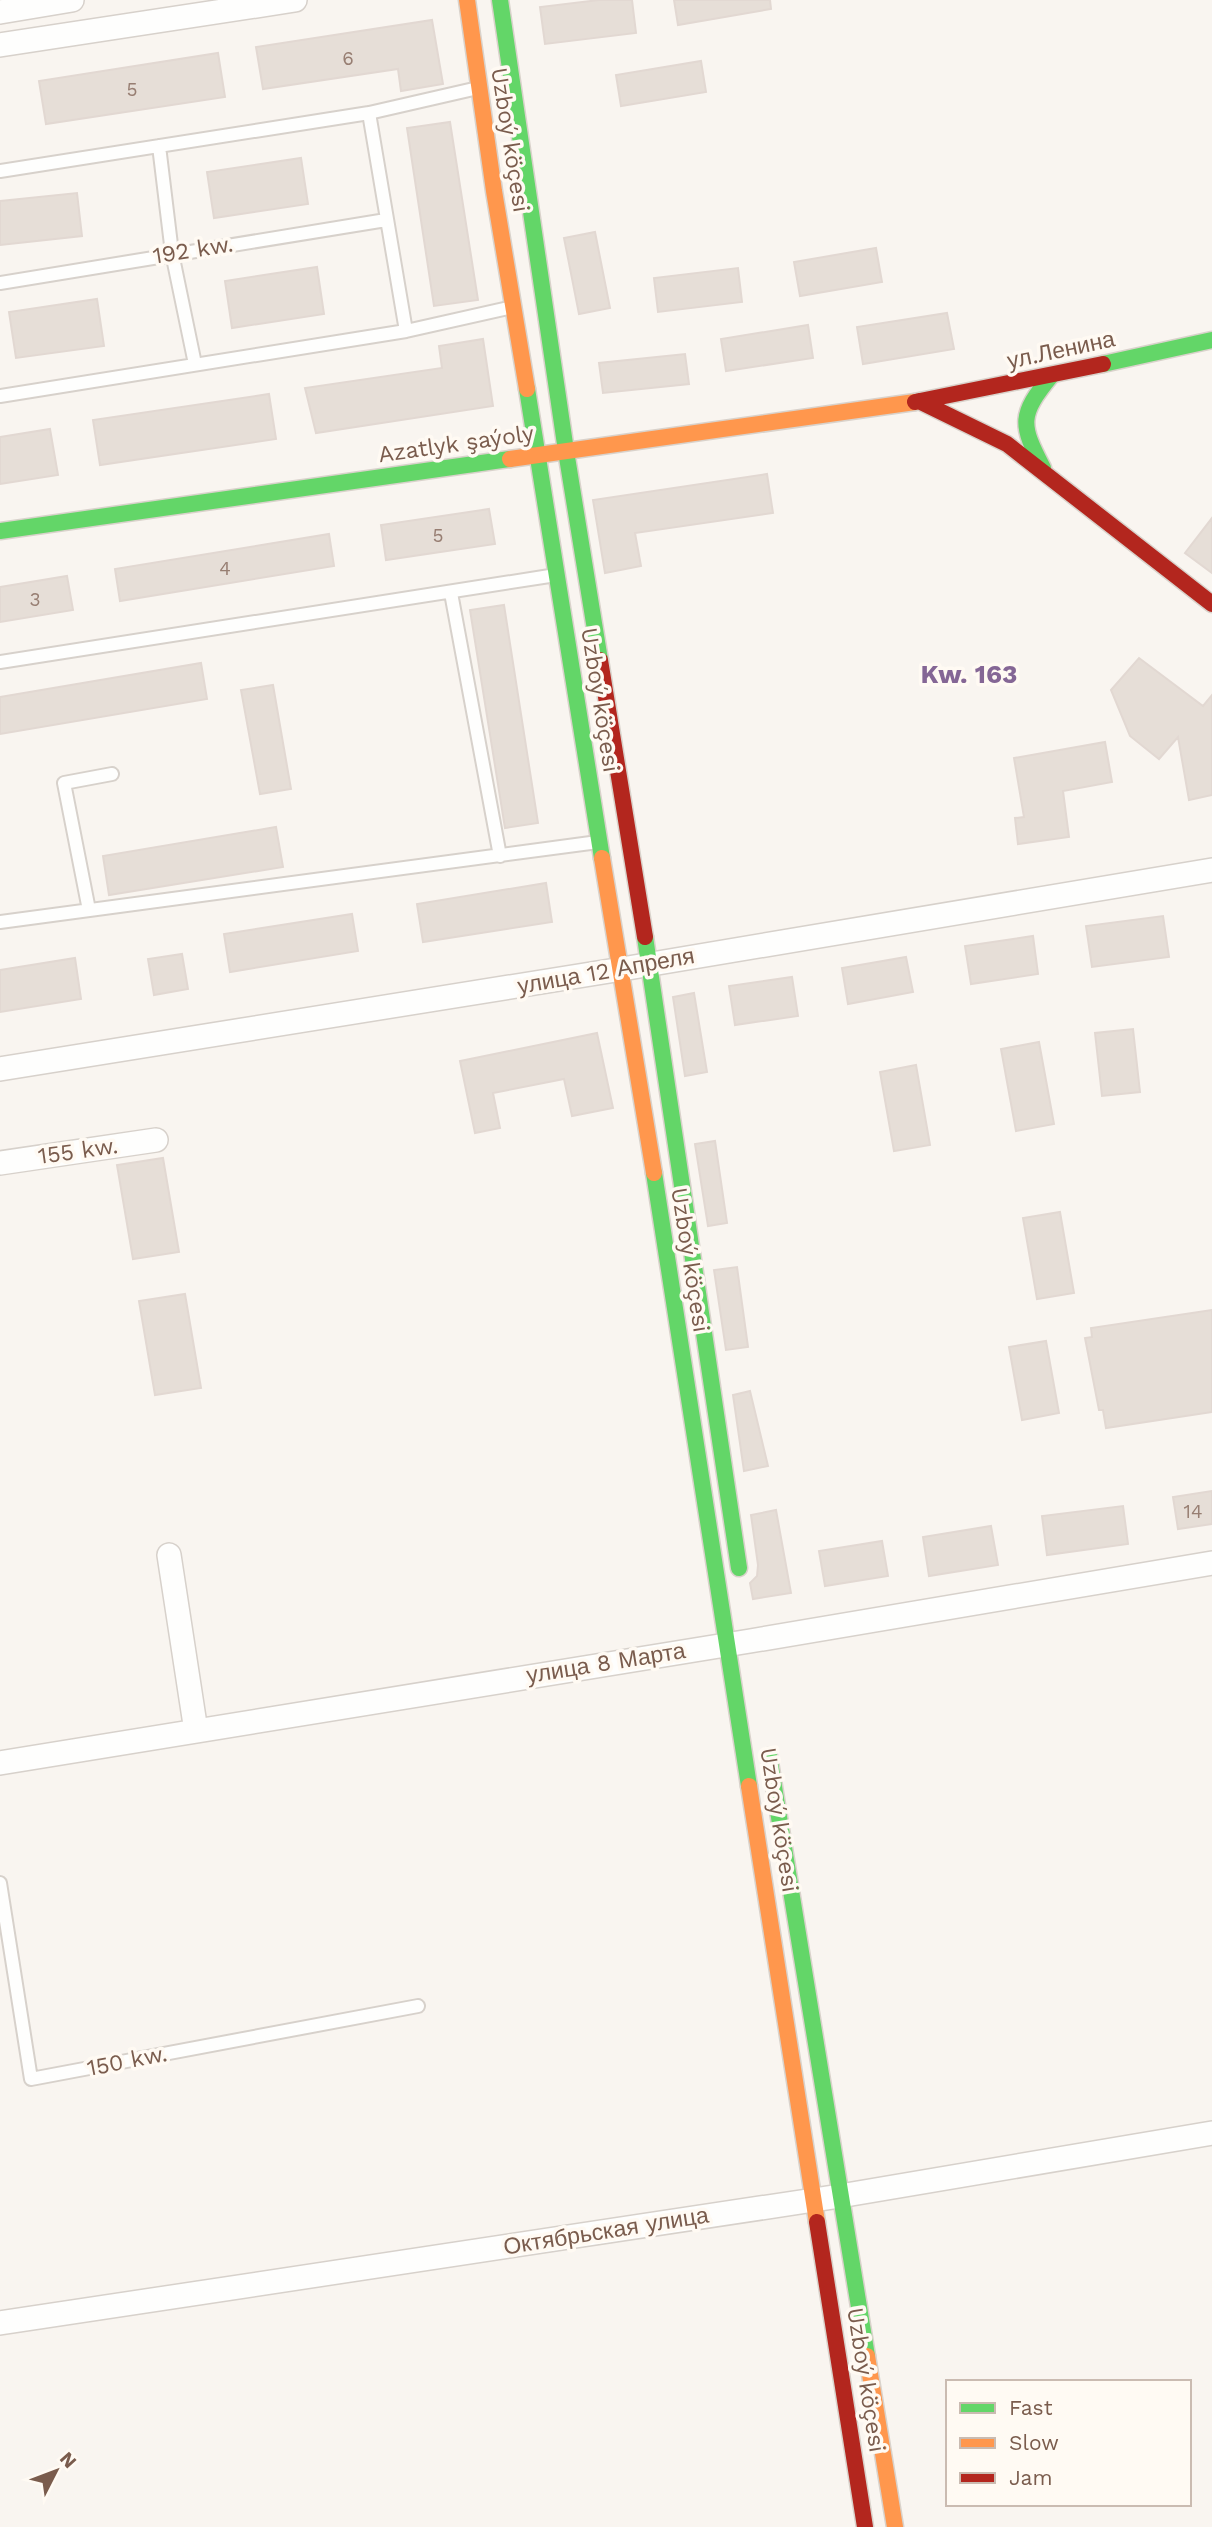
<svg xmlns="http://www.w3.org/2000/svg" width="1212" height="2527" font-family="'Work Sans',sans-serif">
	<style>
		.building { fill: #e6ded7; stroke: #e2d8d2; stroke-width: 2 }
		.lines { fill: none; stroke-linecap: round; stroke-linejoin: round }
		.lane-casing { stroke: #d7d1cb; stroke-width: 16 }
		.street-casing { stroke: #d7d1cb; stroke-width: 26 }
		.fast-casing { stroke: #d9d2cb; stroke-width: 19 }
		.slow-casing { stroke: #d9d2cb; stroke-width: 19 }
		.jam-casing { stroke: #d9d2cb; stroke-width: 19 }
		.lane { stroke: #fefefd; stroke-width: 12 }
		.street { stroke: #fefefd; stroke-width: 23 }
		.fast { stroke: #63d668; stroke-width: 16 }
		.slow { stroke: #ff974d; stroke-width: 16 }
		.jam { stroke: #b3261e; stroke-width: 16 }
		.labels { text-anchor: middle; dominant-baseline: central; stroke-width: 7; stroke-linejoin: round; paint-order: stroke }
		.number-label { font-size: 19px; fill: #977e72 }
		.street-label { font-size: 23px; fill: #7a5c4d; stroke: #fffaf3 }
		.quarter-label { font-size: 26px; font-weight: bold; fill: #846695; stroke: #fffaf3 }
	</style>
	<rect width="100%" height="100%" fill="#f9f5f0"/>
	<path class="building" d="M599,0H632L636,33L545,44L540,7Z
		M674,0H770L771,9L678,25Z
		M432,20L443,84L401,91L398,69L263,89L256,47Z
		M218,53L225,97L46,124L39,81Z
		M701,61L706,92L621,106L616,75Z
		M450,122L478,300L434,306L407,128Z
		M301,158L308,204L214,218L207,172Z
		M77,193L82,236L0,245V201Z
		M595,232L610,308L579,314L564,238Z
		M876,248L882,282L800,296L794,262Z
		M317,267L324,314L232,328L225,281Z
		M738,268L742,302L658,312L654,278Z
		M97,299L104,346L16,358L9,312Z
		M947,313L954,349L863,364L857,327Z
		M808,325L813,358L726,371L721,339Z
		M483,339L493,406L316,433L305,388L442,368L439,346Z
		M685,354L689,384L603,393L599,363Z
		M269,394L276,439L100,465L93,420Z
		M50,429L58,475L0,484V437Z
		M767,474L773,513L635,533L641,566L605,573L593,500Z
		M489,509L495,544L386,560L381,525Z
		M1212,518V573L1185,553Z
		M329,534L334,566L120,601L115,569Z
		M67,576L73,610L0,622V587Z
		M504,605L538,823L505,828L470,610Z
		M1139,658L1203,706L1212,695V795L1189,800L1178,737L1159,759L1130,736L1111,690Z
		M201,663L207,699L0,734V697Z
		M273,685L291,789L260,794L241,690Z
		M1105,742L1112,782L1063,791L1069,837L1018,844L1015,818L1024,817L1014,758Z
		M276,827L283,867L109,895L103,856Z
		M546,883L552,922L423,942L417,904Z
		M352,914L358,951L230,972L224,934Z
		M1163,916L1169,957L1092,967L1086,926Z
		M1033,936L1038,974L971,984L965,946Z
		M182,954L188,989L154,995L148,959Z
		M906,957L913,992L848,1004L842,968Z
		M75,958L81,999L0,1012V970Z
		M792,977L798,1016L735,1025L729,986Z
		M694,993L707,1072L685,1076L673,997Z
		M1133,1029L1140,1092L1102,1096L1095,1033Z
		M597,1033L613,1108L572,1116L564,1079L493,1093L500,1128L475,1133L460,1061Z
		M1039,1042L1054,1124L1016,1131L1001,1049Z
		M916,1065L930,1145L894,1151L880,1072Z
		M715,1141L727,1223L708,1226L695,1144Z
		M163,1158L179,1252L133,1259L117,1165Z
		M1060,1212L1074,1293L1037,1299L1023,1218Z
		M737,1267L748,1347L726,1350L714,1270Z
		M185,1294L201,1388L155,1395L139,1301Z
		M1212,1310V1412L1106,1428L1103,1410H1099L1085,1338L1092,1337L1091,1328Z
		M1046,1341L1059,1413L1022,1420L1009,1347Z
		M750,1391L768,1466L744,1471L733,1395Z
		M1212,1491V1524L1178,1529L1173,1497Z
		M1123,1506L1128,1544L1047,1555L1042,1516Z
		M776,1510L791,1593L753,1599L750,1583L757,1576L758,1565L751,1515Z
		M991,1526L998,1565L929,1576L923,1537Z
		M882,1541L888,1576L825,1586L819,1551Z"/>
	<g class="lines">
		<g class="lane-casing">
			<path id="lane" d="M369,113L406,331
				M159,146L172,253L195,364
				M0,171L369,113L478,88
				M0,283L386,220
				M0,396L406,331L513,307
				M451,593L500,856
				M0,662L556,575
				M89,910L64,783L112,774
				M0,922L598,842
				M0,1883L31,2079L418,2006"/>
		</g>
		<g class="street-casing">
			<path id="street" d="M0,12L72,0
				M0,45L295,0
				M0,1069L622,969L1212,870
				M0,1163L156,1140
				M169,1555L196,1731
				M0,1763L750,1641L1212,1563
				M0,2323L840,2196L1212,2133"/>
		</g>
		<g class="fast-casing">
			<path id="fast" d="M500,0L566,451L600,660
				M1103,364L1212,340
				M527,389L602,858
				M1043,468C1020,424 1019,415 1051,376
				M0,531L510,459
				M645,937L739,1568
				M654,1173L749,1786
				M769,1756L867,2356"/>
		</g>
		<g class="slow-casing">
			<path id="slow" d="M467,0L494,191L527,389
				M510,459L915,402
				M602,858L654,1173
				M749,1786L817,2222
				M867,2356L895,2527"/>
		</g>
		<g class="jam-casing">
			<path id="jam" d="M919,401L1007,444L1212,604
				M915,402L1103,364
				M600,660L645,937
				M817,2222L865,2527"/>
		</g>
		<use href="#lane" class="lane"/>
		<use href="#street" class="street"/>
		<use href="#fast" class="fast"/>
		<use href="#slow" class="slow"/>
		<use href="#jam" class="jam"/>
	</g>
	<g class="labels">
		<g class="number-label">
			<text x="348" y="58">6</text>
			<text x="132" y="89">5</text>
			<text x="438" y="535">5</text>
			<text x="225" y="568">4</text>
			<text x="35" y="599">3</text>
			<text x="1193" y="1511">14</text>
		</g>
		<g class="street-label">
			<text transform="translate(510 140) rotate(81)">Uzboý köçesi</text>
			<text transform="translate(193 250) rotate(-9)">192 kw.</text>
			<text transform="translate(1061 350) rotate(-12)">ул.Ленина</text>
			<text transform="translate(456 444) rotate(-8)">Azatlyk şaýoly</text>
			<text transform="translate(600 700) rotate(81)">Uzboý köçesi</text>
			<text transform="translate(606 971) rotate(-10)">улица 12 Апреля</text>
			<text transform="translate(78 1151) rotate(-8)">155 kw.</text>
			<text transform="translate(690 1260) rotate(81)">Uzboý köçesi</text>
			<text transform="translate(606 1663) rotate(-9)">улица 8 Марта</text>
			<text transform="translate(779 1820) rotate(81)">Uzboý köçesi</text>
			<text transform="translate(127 2061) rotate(-11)">150 kw.</text>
			<text transform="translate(606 2231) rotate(-9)">Октябрьская улица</text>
			<text transform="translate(866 2380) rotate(81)">Uzboý köçesi</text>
		</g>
		<g class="quarter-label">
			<text x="969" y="674">Kw. 163</text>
		</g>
	</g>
	<rect x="946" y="2380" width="245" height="126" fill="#fffaf3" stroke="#cabbb1" stroke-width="2"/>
	<rect x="960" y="2403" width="35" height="10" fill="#63d668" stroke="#cabbb1" stroke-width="2"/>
	<text x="1009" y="2415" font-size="21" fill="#7a5c4d">Fast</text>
	<rect x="960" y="2438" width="35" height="10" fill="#ff974d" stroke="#cabbb1" stroke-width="2"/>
	<text x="1009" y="2450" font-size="21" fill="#7a5c4d">Slow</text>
	<rect x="960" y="2473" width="35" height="10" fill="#b3261e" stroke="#cabbb1" stroke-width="2"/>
	<text x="1009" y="2485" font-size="21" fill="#7a5c4d">Jam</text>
	<g transform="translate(56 2471) rotate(48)" stroke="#fffaf3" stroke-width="5" paint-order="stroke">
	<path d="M0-5L12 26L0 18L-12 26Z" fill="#7a5c4d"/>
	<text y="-10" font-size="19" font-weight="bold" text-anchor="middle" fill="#7a5c4d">N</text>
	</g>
</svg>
